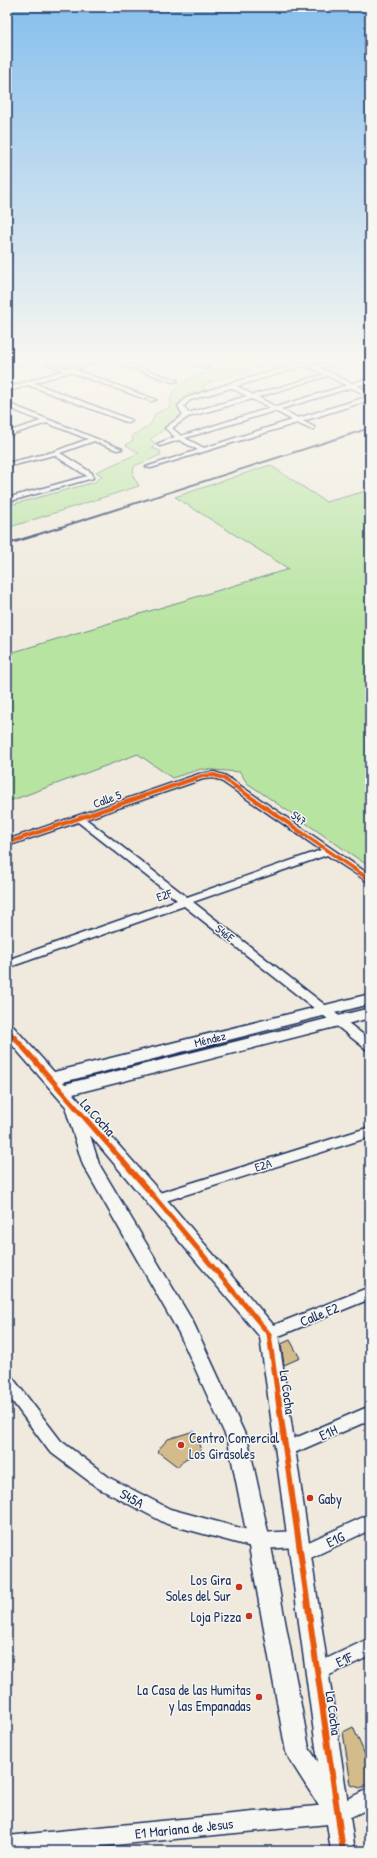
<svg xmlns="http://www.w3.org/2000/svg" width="377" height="1858" font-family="'Patrick Hand',sans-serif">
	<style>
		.green { fill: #b8e4a2; stroke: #6a8a80 }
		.building { fill: #d3bb8a; stroke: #1b2f5e }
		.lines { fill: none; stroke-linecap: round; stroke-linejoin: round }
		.minor-casing { stroke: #1b2f5e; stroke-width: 3 }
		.tertiary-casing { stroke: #1b2f5e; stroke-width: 3 }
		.minor { fill: #f6f6f2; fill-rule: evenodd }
		.tertiary { fill: #f6f6f2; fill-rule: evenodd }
		.rail-far1 { stroke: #1b2f5e; stroke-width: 2 }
		.rail { stroke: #1b2f5e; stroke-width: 2.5 }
		.cycleway-far2-casing { stroke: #f6f6f2; stroke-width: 6 }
		.cycleway-far1-casing { stroke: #f6f6f2; stroke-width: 8 }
		.cycleway-casing { stroke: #f6f6f2; stroke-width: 9 }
		.cycleway-far2 { stroke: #e8590c; stroke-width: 4 }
		.cycleway-far1 { stroke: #e8590c; stroke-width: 5 }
		.cycleway { stroke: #e8590c; stroke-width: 6 }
		.poi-dot { fill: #c8321e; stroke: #f6f6f2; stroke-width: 1.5 }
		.labels { text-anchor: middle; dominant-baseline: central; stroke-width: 3; stroke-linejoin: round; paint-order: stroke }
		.street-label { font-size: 12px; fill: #1b2f5e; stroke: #f6f6f2 }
		.near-street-label { font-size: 14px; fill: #1b2f5e; stroke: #f6f6f2 }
		.near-poi-label { font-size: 14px; fill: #1b2f5e; stroke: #f6f6f2; text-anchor: end }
	</style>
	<rect width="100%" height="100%" fill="#efeadd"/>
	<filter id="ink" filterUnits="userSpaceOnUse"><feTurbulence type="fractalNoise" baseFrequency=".025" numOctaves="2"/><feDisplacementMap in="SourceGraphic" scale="8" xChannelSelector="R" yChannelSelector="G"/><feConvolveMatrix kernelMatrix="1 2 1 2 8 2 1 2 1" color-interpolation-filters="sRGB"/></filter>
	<g filter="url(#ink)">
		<path class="green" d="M233,362H261V367L210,382L203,387L206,390C195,393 184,396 178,406L182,417C170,424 162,432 150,439L156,444L152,448L160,451L161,455L134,466L133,476L139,486L7,528V506L95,482L102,476L96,472L139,453L126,445L133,440L132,435C143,430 152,427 155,414L170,407C169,379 204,374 225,368L228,363Z
			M270,465L326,502L370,490V867L247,783L240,772L201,769L172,778L138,754L7,802V654L289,569L175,497Z"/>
		<path class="building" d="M290,1340L300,1358L284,1365L281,1344Z
			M194,1431L202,1453L185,1459L178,1467L157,1451L168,1439Z
			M353,1727L370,1766V1784L360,1788L351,1785L343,1732Z"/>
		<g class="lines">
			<g class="minor-casing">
				<path id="minor" d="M13,362H23L7,368V364Z
					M44,362C54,362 61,368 70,368C77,369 88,362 99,362L76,370L156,400L151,401L70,372L34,383L131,420L132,421L129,423L28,385L7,392V388L64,370Z
					M115,362H125L178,381L173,382Z
					M188,362H198L209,367L206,369Z
					M305,362L307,365L237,386L253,395L325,374L330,375L258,397L276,407L370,378V382L281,409L298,418L370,396V400L303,421L314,427V429H310L297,423L151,468L146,467L198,450L179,440L160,446L157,444L175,437L165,428L183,415L178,406L186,398L228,384ZM231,388L247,396L188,413L184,406L190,400ZM252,399L270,408L181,436L172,428L188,417ZM275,411L292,420L204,448L185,438Z
					M327,362H337L315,370L312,368Z
					M7,403L122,449L117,450L94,441L60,453L92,473L93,478L7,502V498L87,476L54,455L7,467V463L53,452L88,439L47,423L7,436V432L41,421L7,407Z
					M214,772L226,776L370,875V883L327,855L193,902L370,1040V1050L366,1049L184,906L7,968V960L177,900L78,822L7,846V840L199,774ZM213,778L220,780L321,850L187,897L86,819L203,779Z
					M370,1127V1137L156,1204L151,1203L149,1199L151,1195L156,1194Z
					M370,1287V1299L269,1340L264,1339L262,1334L264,1329Z
					M7,1375L12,1377L61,1441L110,1478L170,1509L259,1533L298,1531L304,1533L306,1539L304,1544L370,1514V1530L300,1563L294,1561L292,1555L294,1549L298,1547L259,1549L167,1524L98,1488L49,1451L7,1394Z
					M370,1406V1420L285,1457L279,1455L277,1450L279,1445Z
					M370,1638V1656L317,1681L311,1678L308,1672L311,1666Z
					M370,1788V1808L338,1823L54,1851H7V1836L337,1804Z"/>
			</g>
			<g class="tertiary-casing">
				<path id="tertiary" d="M299,362H308L370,392V397Z
					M370,994V1004L63,1082L65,1084L370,1008V1018L73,1094L162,1194L276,1328L278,1334L355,1851H331L326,1817L290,1760L286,1752L248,1541L228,1441L179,1333L83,1165L66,1110L67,1108L7,1039V1024L12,1025L54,1072ZM90,1135L260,1337L318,1762L309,1748L270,1541L248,1441L193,1322L99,1164Z"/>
			</g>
			<use href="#minor" class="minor"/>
			<use href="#tertiary" class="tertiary"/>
			<path class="rail-far1" d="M33,536L370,428"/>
			<path class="rail" d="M7,544L37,535"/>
			<g class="cycleway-far2-casing">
				<path id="cycleway-far2" d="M7,843L202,776L214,775L223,778L370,880
					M7,1029L15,1038"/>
			</g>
			<g class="cycleway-far1-casing">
				<path id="cycleway-far1" d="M14,1037L156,1199L269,1334L278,1398"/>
			</g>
			<g class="cycleway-casing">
				<path id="cycleway" d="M278,1397L343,1851"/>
			</g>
			<use href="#cycleway-far2" class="cycleway-far2"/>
			<use href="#cycleway-far1" class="cycleway-far1"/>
			<use href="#cycleway" class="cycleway"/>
		</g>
	</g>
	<linearGradient id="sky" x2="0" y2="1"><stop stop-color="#86bfed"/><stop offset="0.58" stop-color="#f8f6f0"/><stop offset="1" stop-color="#f8f6f0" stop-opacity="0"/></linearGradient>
	<rect width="377" height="622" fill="url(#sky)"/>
	<g class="poi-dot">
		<circle cx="181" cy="1445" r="4"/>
		<circle cx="310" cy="1498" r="4"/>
		<circle cx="239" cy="1587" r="4"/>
		<circle cx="249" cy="1616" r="4"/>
		<circle cx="259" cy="1697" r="4"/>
	</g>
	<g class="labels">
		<g class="street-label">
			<text transform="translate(107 799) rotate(-20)">Calle 5</text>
			<text transform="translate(299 818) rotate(35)">S47</text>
			<text transform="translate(164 895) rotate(-19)">E2F</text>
			<text transform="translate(225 933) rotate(38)">S46E</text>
			<text transform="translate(210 1039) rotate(-14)">Méndez</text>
			<text transform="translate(263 1165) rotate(-17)">E2A</text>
		</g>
		<g class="near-street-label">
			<text transform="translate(98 1117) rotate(48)">La Cocha</text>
			<text transform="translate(319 1314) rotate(-22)">Calle E2</text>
			<text transform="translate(288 1392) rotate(82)">La Cocha</text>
			<text transform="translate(328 1432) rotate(-24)">E1H</text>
			<text transform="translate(132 1498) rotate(28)">S45A</text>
			<text transform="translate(335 1539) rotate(-25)">E1G</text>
			<text transform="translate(344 1659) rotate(-25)">E1F</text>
			<text transform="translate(334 1713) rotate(82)">La Cocha</text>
			<text transform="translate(184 1828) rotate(-6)">E1 Mariana de Jesus</text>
		</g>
		<g class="near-poi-label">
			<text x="189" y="1437" text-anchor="start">Centro Comercial<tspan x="189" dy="16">Los Girasoles</tspan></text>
			<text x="318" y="1498" text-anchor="start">Gaby</text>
			<text x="231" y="1579">Los Gira<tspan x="231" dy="16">Soles del Sur</tspan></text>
			<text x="241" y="1616">Loja Pizza</text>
			<text x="251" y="1689">La Casa de las Humitas<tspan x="251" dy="16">y las Empanadas</tspan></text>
		</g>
	</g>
	<rect width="377" height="1858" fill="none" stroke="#f6f6f2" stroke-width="24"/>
	<rect x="12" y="12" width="353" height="1834" fill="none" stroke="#1b2f5e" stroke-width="1.5" filter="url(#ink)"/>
</svg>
